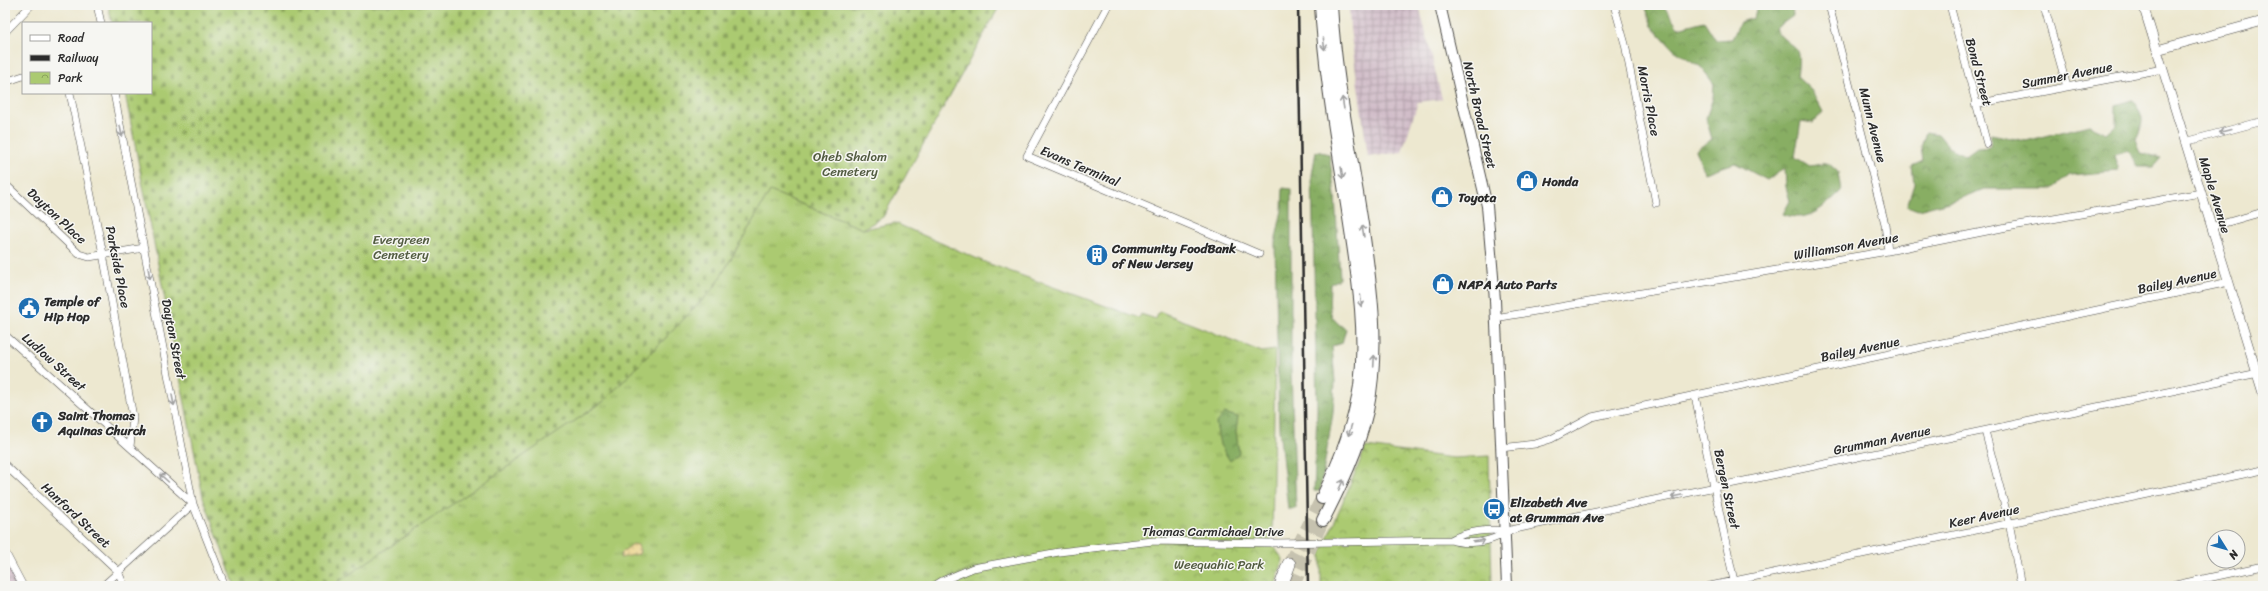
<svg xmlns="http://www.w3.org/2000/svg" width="2268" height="591" font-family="Sriracha,sans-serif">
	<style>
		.industrial { fill: url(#industrial-grid) }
		.grass { fill: url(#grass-tufts); stroke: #6b7a4e }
		.forest { fill: url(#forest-crowns); stroke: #5a6c47 }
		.sand { fill: url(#sand-dots); stroke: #8c8264 }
		.cemetery { fill: url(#cemetery-stones); stroke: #6b7a4e }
		.park { fill: url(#park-crowns); stroke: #6b7a4e }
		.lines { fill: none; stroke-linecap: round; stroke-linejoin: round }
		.motorway-tunnel { stroke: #c6c2af; stroke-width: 13; stroke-dasharray: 13 6; stroke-linecap: butt }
		.minor-casing { stroke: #484744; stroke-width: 8 }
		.tertiary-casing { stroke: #484744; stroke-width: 10 }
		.secondary-casing { stroke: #484744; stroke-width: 12 }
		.trunk-casing { stroke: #484744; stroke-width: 14 }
		.motorway-casing { stroke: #484744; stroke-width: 14 }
		.minor { stroke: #fff; stroke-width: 7 }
		.tertiary { stroke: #fff; stroke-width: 9 }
		.secondary { stroke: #fff; stroke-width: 10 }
		.trunk { stroke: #fff; stroke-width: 12 }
		.motorway { stroke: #fff; stroke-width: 13 }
		.rail { stroke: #2b2b2b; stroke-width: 2.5 }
		.minor-bridge-casing { stroke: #484744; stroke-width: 8; stroke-linecap: butt }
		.minor-bridge { stroke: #fff; stroke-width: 7 }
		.oneway { stroke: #a0a0a0 }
		.labels { text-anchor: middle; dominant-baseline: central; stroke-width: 3; stroke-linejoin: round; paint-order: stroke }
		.street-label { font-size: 13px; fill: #2b2b2b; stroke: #f6f6f2 }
		.park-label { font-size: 13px; fill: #515b40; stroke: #f6f6f2 }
		.poi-label { font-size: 13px; font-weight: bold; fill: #2b2b2b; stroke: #f6f6f2; text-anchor: start }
	</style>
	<defs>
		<pattern id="industrial-grid" width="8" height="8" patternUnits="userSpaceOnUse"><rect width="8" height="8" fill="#d1bdc9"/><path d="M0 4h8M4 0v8" fill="none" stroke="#aa9aa3"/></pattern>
		<pattern id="grass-tufts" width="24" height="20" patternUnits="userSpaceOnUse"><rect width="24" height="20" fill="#abca71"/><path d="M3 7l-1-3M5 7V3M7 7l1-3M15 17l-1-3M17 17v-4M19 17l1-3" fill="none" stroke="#8ba45d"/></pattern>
		<pattern id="forest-crowns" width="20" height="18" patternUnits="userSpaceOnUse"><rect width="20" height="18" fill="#88ae63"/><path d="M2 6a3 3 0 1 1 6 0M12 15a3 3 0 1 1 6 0" fill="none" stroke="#6f8e52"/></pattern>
		<pattern id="sand-dots" width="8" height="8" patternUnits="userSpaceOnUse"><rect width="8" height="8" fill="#eeda9e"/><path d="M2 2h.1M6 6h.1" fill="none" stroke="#cb8" stroke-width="1.8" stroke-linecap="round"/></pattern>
		<pattern id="cemetery-stones" width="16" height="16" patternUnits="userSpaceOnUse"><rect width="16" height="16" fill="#abca71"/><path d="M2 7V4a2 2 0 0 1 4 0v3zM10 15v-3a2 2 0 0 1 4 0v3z" fill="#8ba45d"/></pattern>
		<pattern id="park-crowns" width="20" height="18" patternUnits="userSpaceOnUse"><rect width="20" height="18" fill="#abca71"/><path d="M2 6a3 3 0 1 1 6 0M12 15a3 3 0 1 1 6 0" fill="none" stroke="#8ba45d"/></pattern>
	</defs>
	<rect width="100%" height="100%" fill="#f6f6f2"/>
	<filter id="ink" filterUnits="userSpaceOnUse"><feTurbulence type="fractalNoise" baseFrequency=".025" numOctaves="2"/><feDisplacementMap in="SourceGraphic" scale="8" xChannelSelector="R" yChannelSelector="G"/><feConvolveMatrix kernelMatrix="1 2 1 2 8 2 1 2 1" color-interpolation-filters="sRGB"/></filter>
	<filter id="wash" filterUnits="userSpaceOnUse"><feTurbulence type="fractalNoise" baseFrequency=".012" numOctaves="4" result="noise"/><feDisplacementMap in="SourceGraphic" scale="16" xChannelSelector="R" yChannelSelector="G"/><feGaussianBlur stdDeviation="0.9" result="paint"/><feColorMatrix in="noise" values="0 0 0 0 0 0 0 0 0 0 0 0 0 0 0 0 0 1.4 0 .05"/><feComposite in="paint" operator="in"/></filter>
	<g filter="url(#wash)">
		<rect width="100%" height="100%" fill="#ede8d0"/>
		<path class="industrial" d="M1349,5H1419L1442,99L1418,102L1402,152L1368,157L1350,29Z
			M5,553L21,586H5Z"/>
		<path class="grass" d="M770,191L863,229L895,223L987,263L1139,318L1141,314L1156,319L1159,311L1262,352L1275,350L1272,543L934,586H332L604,401L714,288Z"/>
		<path class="forest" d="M1645,5H1663L1678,28L1704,21L1716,40L1732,39L1740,22L1754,18L1757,5H1792L1793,16L1775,29C1794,54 1802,39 1797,77L1812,91L1823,112L1813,123L1801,121L1795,157L1810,166L1828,163L1838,172L1841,191C1824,207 1808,224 1783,214L1790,201L1786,187L1785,168L1767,180L1735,163L1704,173L1696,150L1712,139L1706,118L1713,98L1714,84L1701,67L1674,50L1652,26Z
			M2132,100C2144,115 2145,121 2136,139L2141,153L2161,158L2153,167H2137L2129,151L2114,155L2118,171L2070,175L2052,189H1984L1953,201L1918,210L1907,206L1914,184L1912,166L1923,161L1921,147L1926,132L1938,134L1949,147L1966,156L1977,148L1990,147L1991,134L2026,141L2089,125L2107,133L2116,125V105Z
			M1316,151L1329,154L1335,195L1340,279L1330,284C1330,305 1325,317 1346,329L1342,343L1332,346L1335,382L1333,413L1320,491H1314L1317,410L1312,175Z
			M1283,188L1291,189V370L1296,509H1288L1279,429L1275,243L1282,210Z
			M1224,413L1238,417L1236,431L1239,453L1230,461L1220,445L1216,423Z"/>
		<path class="sand" d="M633,544L638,545L640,551L639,554L620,558L622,552Z"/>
		<path class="cemetery" d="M108,5H1000L883,217L863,229L770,191L714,288L604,401L332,586H235L203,497L125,93H151V23H112Z"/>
		<path class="park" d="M1366,447L1454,458L1489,456L1492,586H1321V553Z
			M1153,541L1272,543L1283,560L1275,586H934L973,568Z"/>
	</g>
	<g filter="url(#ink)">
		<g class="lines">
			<path class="motorway-tunnel" d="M1289,564L1322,498
				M1293,586L1323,520"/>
			<g class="minor-casing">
				<path id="minor" d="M97,5L101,23
					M1108,5L1027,156L1259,254
					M1614,5L1625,44L1656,203
					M1829,5L1885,224L1888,251
					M1950,5L1987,144
					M2044,5L2067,87
					M5,32L31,5
					M5,82L23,76
					M70,93L103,254L133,417L130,447
					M114,93L193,504L225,586
					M1975,104L2163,69
					M2185,142L2263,121
					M5,184L79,254L89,257L144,248
					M2211,227L2263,212
					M1495,318L1888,251L2007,227L2201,193
					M5,335L193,504
					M1695,396L1735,586
					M1985,431L2009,522L2021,586
					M1501,448L1535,444L1551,439L1592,417L2229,282
					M5,465L118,571L124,586
					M1451,540C1466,531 1488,529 1505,531
					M1337,542L1451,540C1461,544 1481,543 1492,539C1500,537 1506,531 1515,529L2263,372
					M5,552L23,586
					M103,586L193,504
					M934,586L942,581L973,568L1059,552L1153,541L1272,543
					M1710,586L2263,470
					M2171,586L2263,566"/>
			</g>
			<g class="tertiary-casing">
				<path id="tertiary" d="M2143,5L2263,393
					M2157,50L2263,21"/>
			</g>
			<g class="secondary-casing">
				<path id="secondary" d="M1440,5L1487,206L1495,300L1507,586"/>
			</g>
			<g class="trunk-casing">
				<path id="trunk" d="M1321,5C1325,79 1339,151 1350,224C1358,278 1367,331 1360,386C1354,426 1340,462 1322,498
					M1323,520C1341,485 1358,450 1367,411C1380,347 1371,287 1362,224C1351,152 1335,78 1331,5"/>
			</g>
			<g class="motorway-casing">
				<path id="motorway" d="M1281,586L1289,564"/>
			</g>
			<use href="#minor" class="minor"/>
			<use href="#tertiary" class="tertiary"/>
			<use href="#secondary" class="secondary"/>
			<use href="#trunk" class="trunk"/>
			<use href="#motorway" class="motorway"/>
			<path class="rail" d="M1298,5L1308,586"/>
			<g class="minor-bridge-casing">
				<path id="minor-bridge" d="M1272,543L1337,542"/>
			</g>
			<use href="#minor-bridge" class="minor-bridge"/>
		</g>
		<defs><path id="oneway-shaft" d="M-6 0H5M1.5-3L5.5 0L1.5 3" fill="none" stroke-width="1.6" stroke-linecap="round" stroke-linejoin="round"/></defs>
		<g class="oneway">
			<use href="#oneway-shaft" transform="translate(1324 44) rotate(84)"/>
			<use href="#oneway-shaft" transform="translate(1343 103) rotate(-99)"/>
			<use href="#oneway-shaft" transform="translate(121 131) rotate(79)"/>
			<use href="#oneway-shaft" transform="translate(2225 131) rotate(165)"/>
			<use href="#oneway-shaft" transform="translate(1342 173) rotate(81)"/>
			<use href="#oneway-shaft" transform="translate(1363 231) rotate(-99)"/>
			<use href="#oneway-shaft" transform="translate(149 273) rotate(79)"/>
			<use href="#oneway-shaft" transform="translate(1361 301) rotate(85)"/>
			<use href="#oneway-shaft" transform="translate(1374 361) rotate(-87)"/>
			<use href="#oneway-shaft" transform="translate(173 400) rotate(79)"/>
			<use href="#oneway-shaft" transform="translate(1350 430) rotate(107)"/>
			<use href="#oneway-shaft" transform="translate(164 478) rotate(-138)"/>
			<use href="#oneway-shaft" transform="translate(1341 485) rotate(-65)"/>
			<use href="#oneway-shaft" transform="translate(1677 496) rotate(168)"/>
			<use href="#oneway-shaft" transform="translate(1479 541) rotate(-7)"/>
		</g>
	</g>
	<defs>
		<g id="shop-disc" transform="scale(1.15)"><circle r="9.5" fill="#1f6fb2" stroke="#f6f6f2"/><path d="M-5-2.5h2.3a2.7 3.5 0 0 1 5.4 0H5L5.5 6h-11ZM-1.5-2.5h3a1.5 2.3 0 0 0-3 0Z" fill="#fff"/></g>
		<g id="building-disc" transform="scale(1.15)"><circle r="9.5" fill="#1f6fb2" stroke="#f6f6f2"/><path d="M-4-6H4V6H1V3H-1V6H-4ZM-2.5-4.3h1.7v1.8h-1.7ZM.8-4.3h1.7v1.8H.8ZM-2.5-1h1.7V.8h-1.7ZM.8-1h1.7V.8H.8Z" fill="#fff"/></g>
		<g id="civic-disc" transform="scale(1.15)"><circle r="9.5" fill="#1f6fb2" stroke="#f6f6f2"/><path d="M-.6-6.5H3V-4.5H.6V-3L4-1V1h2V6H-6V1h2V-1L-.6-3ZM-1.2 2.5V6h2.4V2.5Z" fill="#fff"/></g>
		<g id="church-disc" transform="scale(1.15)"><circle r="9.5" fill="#1f6fb2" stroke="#f6f6f2"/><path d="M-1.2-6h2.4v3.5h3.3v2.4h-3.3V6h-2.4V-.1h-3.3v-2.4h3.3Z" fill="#fff"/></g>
		<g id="bus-disc" transform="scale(1.15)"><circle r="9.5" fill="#1f6fb2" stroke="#f6f6f2"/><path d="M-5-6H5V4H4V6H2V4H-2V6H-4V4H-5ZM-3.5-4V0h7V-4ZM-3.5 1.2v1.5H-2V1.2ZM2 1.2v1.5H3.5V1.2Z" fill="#fff"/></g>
	</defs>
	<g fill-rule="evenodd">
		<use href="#shop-disc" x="1527" y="181"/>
		<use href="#shop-disc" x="1442" y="197"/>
		<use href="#building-disc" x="1097" y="255"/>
		<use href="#shop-disc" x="1443" y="284"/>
		<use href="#civic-disc" x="29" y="308"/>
		<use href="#church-disc" x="42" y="422"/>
		<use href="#bus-disc" x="1494" y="509"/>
	</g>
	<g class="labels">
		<g class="street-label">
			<text transform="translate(1979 72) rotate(75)">Bond Street</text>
			<text transform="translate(2067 75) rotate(-11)">Summer Avenue</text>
			<text transform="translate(1649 101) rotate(79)">Morris Place</text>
			<text transform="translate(1480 115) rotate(77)">North Broad Street</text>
			<text transform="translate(1873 125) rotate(76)">Munn Avenue</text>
			<text transform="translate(1080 166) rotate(23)">Evans Terminal</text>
			<text transform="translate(2215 195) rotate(73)">Maple Avenue</text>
			<text transform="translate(57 216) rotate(43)">Dayton Place</text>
			<text transform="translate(1846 246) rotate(-10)">Williamson Avenue</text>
			<text transform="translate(118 267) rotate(79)">Parkside Place</text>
			<text transform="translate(2177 281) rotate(-12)">Bailey Avenue</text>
			<text transform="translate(174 339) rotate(79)">Dayton Street</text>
			<text transform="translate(1860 349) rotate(-12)">Bailey Avenue</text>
			<text transform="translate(54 362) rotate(42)">Ludlow Street</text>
			<text transform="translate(1882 440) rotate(-12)">Grumman Avenue</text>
			<text transform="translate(1727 489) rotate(78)">Bergen Street</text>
			<text transform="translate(76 515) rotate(43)">Hanford Street</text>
			<text transform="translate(1984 516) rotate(-12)">Keer Avenue</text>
			<text x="1213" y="531">Thomas Carmichael Drive</text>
		</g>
		<g class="park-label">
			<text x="850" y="156">Oheb Shalom<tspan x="850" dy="15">Cemetery</tspan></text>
			<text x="401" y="239">Evergreen<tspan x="401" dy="15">Cemetery</tspan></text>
			<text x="1219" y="564">Weequahic Park</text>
		</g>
		<g class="poi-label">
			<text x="1542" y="181">Honda</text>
			<text x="1458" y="197">Toyota</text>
			<text x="1112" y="248">Community FoodBank<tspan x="1112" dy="15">of New Jersey</tspan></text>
			<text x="1458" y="284">NAPA Auto Parts</text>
			<text x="44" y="301">Temple of<tspan x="44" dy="15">Hip Hop</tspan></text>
			<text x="58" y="415">Saint Thomas<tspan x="58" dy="15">Aquinas Church</tspan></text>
			<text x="1510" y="502">Elizabeth Ave<tspan x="1510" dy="15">at Grumman Ave</tspan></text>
		</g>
	</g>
	<rect width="2268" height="591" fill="none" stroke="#f6f6f2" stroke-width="20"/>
	<rect x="22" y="22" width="130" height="72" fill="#f6f6f2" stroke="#a5a5a2"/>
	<rect x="30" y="35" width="20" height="6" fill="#ffffff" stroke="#a5a5a2"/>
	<text x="58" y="42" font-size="12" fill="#2b2b2b">Road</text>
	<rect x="30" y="55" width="20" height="6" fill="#2b2b2b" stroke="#a5a5a2"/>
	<text x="58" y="62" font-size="12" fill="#2b2b2b">Railway</text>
	<rect x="30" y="72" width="20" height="12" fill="url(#park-crowns)" stroke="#a5a5a2"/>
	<text x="58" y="82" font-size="12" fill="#2b2b2b">Park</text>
	<g transform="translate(2226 549) rotate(127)"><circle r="19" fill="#f6f6f2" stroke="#a5a5a2"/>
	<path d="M0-3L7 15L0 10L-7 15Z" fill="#1f6fb2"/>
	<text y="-6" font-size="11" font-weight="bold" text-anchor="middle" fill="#2b2b2b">N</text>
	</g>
</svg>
